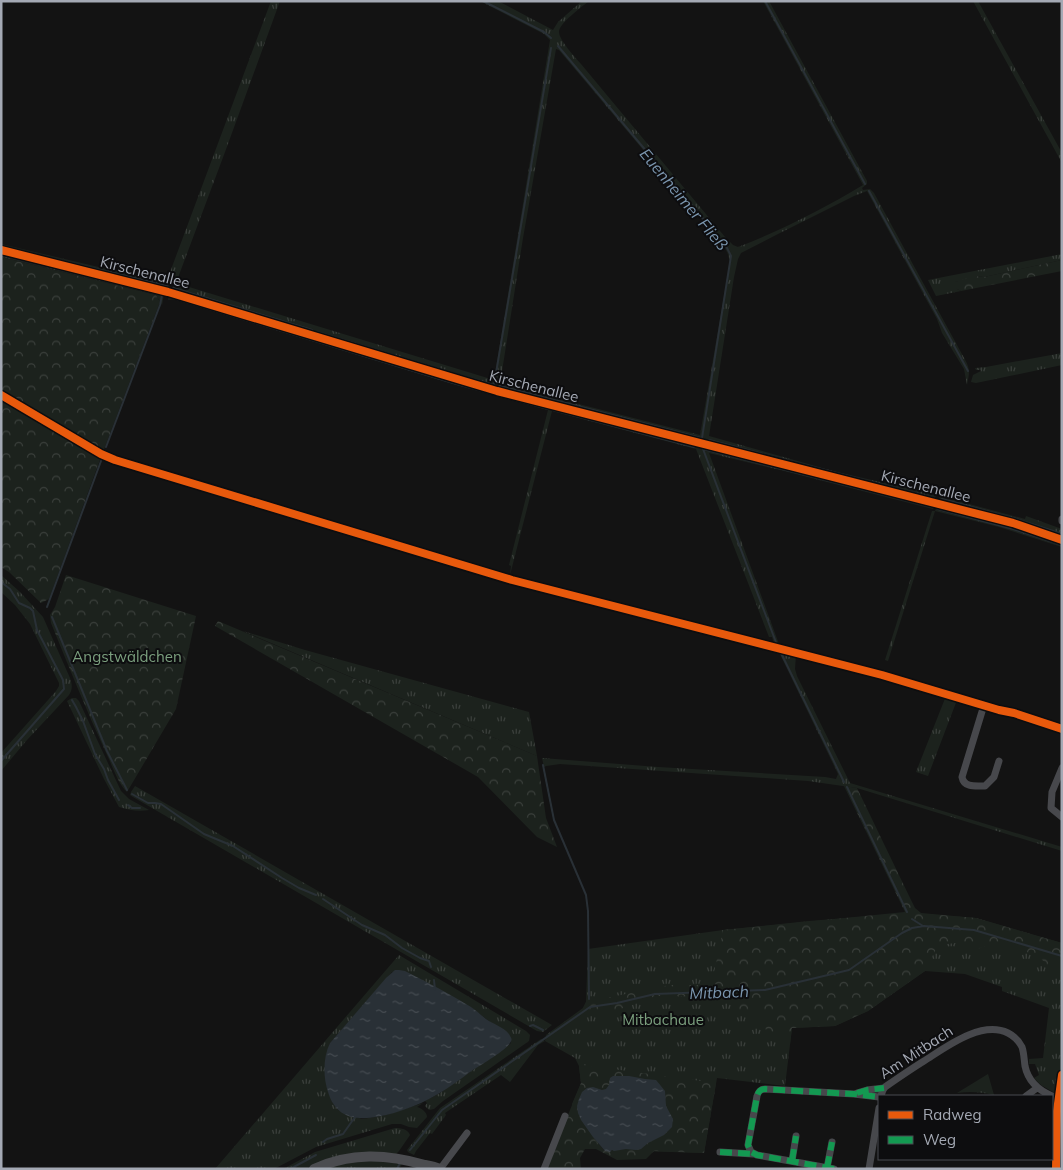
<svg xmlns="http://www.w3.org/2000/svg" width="1063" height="1170" font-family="Mulish,sans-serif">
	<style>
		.grass { fill: url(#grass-tufts); fill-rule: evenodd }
		.forest { fill: url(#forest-crowns); fill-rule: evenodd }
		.water { fill: url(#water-ripples) }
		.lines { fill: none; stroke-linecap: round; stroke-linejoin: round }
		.stream { stroke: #293036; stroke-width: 2 }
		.street { stroke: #47484c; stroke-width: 7 }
		.secondary { stroke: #4b4c50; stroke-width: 10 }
		.quiet { stroke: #139951; stroke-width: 6; stroke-dasharray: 12 6; stroke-linecap: butt }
		.cycleway-casing { stroke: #0d0d0f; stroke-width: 11 }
		.cycleway { stroke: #e8590c; stroke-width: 8 }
		.labels { text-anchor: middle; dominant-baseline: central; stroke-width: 4; stroke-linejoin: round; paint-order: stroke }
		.street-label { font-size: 15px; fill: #a4a9b4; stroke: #0d0d0f }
		.park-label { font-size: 15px; fill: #7b9f7e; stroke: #0d0d0f }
		.water-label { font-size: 16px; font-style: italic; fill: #7b96af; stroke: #0d0d0f }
	</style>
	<defs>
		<pattern id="grass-tufts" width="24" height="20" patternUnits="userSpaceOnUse" patternTransform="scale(1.25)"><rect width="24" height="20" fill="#1c221d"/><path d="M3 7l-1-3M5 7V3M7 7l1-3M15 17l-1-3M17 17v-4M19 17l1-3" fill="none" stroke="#3a3f3b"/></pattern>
		<pattern id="forest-crowns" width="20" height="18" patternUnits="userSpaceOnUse" patternTransform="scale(1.25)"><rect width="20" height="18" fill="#1c221d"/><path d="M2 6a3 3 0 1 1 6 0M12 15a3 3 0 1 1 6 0" fill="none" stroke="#3a3f3b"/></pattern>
		<pattern id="water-ripples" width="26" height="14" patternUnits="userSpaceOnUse" patternTransform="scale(1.25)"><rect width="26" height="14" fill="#293036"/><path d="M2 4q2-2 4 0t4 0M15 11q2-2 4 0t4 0" fill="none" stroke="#454b51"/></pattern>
	</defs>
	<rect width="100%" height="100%" fill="#131313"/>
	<path class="grass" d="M271,1H280L225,152L176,283L494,380L550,40L544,34L480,1H498L553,30L558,22L582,1H589C582,7 559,23 559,32C559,40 575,57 581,64L725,237L733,245L738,247C780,231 825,208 863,185L763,1H769L867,181V184L862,188L863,190L870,189L874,193L963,356C970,368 970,371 967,385L964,369L942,333L937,319L867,191L854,196L776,235L741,253L738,259L734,277L709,436L833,471L936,495L935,499L499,389L172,290L174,283L171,282L169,288H166L1,248V244L166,283ZM556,49L559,50L564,56L720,241C732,257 730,260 727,279L700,435L500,384L523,238Z
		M973,1H978L1062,153V163Z
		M1,252L164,294L162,305L156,295L1,257Z
		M1062,254V260L984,277L974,276L963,281L955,282L957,289L961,291L936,296L928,280Z
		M169,296L352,350L934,506L933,509L780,470L709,453L780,647C773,645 774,643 772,637H769L696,449L552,411L510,575L511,566L509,565L548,410L457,385L190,304C183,302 174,298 168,300Z
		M1062,353V365L976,383L971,382L973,375L981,371L980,370H976L975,368L986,367Z
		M939,496L1025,519L1026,516L1062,529V537L940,501Z
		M937,507L1007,524L1062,542V547L999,527L935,511Z
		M932,511H935L888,661L885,660Z
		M1,575L20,592L43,617L70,678C72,684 73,689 69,695L27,740L1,771V753L56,691L59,686V683L30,624L15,605L1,592Z
		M243,631L305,650L529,712L537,756Z
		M778,650L796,654L795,669L797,676L850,783L1062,847V851L857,788L808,781L560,764L546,766L544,767L542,758L658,767L825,777L836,779L838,774Z
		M946,696L957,700L928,776L916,772Z
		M72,698H76L79,701L121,791L129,799L149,810C138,812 130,810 119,807L104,779L67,701Z
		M135,786L552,1025L543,1032L537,1031L133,797L130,795L131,792Z
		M911,913L976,918L1062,943V1065L1058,1091L1053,1092L1041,1085L1034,1078L1039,1075L1035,1064H1029V1059L1043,1058L1049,1008L1002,991V987L965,974L925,971L868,1011L835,1026L792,1028L785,1086L717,1078L704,1153L640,1151L607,1148L575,1131L572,1104L581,1083L579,1066L575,1058L545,1041L538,1045L510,1082L501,1075L445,1113L446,1115L432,1134L430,1133L416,1151L414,1155L408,1152L407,1150L440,1108L541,1039L545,1041L546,1035L583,1008L586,1002L588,949L723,930L809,921Z
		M399,955L526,1031L530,1035L529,1041L443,1101L434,1109L429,1110L425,1106L427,1103L425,1101L440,1093L506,1047L511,1043V1038L472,1008L392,972L330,1043L326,1057V1083L329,1094L333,1103L338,1110L362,1119L375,1117L389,1114L423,1103L417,1107C421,1108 427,1112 427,1117L417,1128L409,1127L401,1124H392L316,1147L274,1169H215Z
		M988,1074L994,1095C981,1092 970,1091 957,1093Z
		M395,1128C401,1128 408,1129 410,1135L399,1151L396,1154L314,1165L306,1169H283L315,1152Z
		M366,1160L402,1164L399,1169H324L338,1164Z"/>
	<path class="forest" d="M1,257L156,295L160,302L103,452L1,391Z
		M1062,260V271L961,291L953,287L952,285L955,282L966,279C970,273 978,277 984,277Z
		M1,397L101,457L49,599L41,603L9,572L1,567Z
		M66,575L196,616L176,709L127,792C118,784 113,767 107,755C87,712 69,667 51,623L50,615L55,607Z
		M218,621L537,756L546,818L557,847L537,837L478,777L215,626Z
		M844,786L857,788L911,900L915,908L921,913L976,918L1062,943V960H1051L1048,965V970L1045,963L1038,955L993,944L977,949L974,945L956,943L938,945L925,971L868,1011L835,1026L792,1028L790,1044C789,1043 786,1038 785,1038C780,1035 773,1039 769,1036C762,1029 768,1010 753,1010C750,1010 745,1012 741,1013L734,1002L722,997L671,996H659L648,998L629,1006L600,1016L583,1008L586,1002L670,985H707L712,982L723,930L905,912Z
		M585,1064L591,1066L716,1083L704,1153L654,1151L646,1159L617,1160L596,1149H585L580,1158L581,1169H546L581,1083L579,1066ZM625,1076L645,1079H655L665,1091L666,1106L671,1115L672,1127L664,1135L648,1143L641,1149L636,1150L626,1149L605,1151L596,1141L581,1120L597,1088L602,1090L606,1089L609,1085L610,1078Z"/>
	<path class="water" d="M395,970H399L405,971C427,982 450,994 471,1007C477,1011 483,1017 489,1021C496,1025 507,1029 510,1036C512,1039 512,1040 510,1043C505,1051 482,1064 473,1070C459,1080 445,1091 429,1099C418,1105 406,1109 394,1113C367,1120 338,1125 328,1092C323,1077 323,1057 330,1043L386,978Z
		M613,1076H629L645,1079L656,1080L665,1091L666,1106L673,1119L672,1127L664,1135L648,1143L641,1149L636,1150L626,1149L614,1151L612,1150L610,1152L605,1151L593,1137L581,1120L578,1113L577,1106L579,1099L582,1092L587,1088L593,1087L602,1090L606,1089L609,1085L610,1078Z"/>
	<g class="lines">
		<path class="stream" d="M483,1L544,32L551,38
			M765,1L865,184
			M558,46L726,246L731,256L702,438
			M869,191L968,371
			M1,246L167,286
			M1,255L163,295
			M173,288L312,330
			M170,297L453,383L548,409
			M317,332L459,375L494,385L551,48
			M500,386L701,438
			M553,410L694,447
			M709,440L934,498
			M106,447L160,305L162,295
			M942,499L1016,519L1062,534
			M938,509L1013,529L1062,545
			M1,582L10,589L19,603L30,608L33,611L37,630L63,680L64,689L1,761
			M47,607L101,461
			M52,617L107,751L127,790
			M777,645L703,449L932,507
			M781,653L844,782
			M72,700L76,707L83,721L95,754L104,769L108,780L119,800
			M543,765L554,820L586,895L588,911L589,999
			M847,787L907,912
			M132,794L148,803H155L161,804L204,834L233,846L282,878L299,888L316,895
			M128,805L132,808H140
			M323,899L362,925L385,935L402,948L420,958L429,961L431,967
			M912,919L923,926
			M434,980L435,990
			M530,1026L533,1025L543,1030
			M323,1142L327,1139L343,1134L355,1117
			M410,1150L442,1110L590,1007L617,1003L655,994L765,990L849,970L902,933L912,928L924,926L974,930L1062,956
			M290,1169L316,1155
			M397,1169L400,1163"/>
		<path class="street" d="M1,250L168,292L497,391L1013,523L1062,540
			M1062,519V521
			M999,761L994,777L985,786C976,786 964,788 962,777L984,705L1004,711L1014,713L1062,729
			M1062,768L1052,792L1051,808L1062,817
			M857,1093L867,1090L884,1088
			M881,1096L883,1090L885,1087C898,1078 911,1069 924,1061C946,1047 981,1020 1008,1033C1014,1036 1019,1041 1022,1047C1024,1053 1024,1059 1025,1066C1028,1081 1038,1090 1052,1096
			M1026,1096L1037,1088
			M1052,1096L1062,1098
			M720,1152L753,1154
			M792,1161L796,1136
			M827,1168L832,1142
			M440,1169L467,1133
			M544,1169L565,1116
			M834,1169L757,1155L751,1152L748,1145L757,1096C758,1092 761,1089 765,1089L854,1094L879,1097
			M869,1169L879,1108"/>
		<path class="secondary" d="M314,1169C351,1152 387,1154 425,1165C430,1166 435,1167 440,1169"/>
		<path class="quiet" d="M857,1093L867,1090L884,1088
			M720,1152L754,1154
			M792,1161L796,1136
			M827,1168L832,1142
			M834,1169L757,1155L751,1152L748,1145L757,1096C758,1092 761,1089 765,1089L854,1094L879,1097"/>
		<g class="cycleway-casing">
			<path id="cycleway" d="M1,250L168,292L497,391L1013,523L1062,540
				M1,395L101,454L115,460L512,580L882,675L999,710L1014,713L1062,729
				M1056,1169L1057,1111L1062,1075"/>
		</g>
		<use href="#cycleway" class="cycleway"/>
	</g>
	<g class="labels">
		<g class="street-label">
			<text transform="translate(145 272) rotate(14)">Kirschenallee</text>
			<text transform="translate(534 386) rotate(14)">Kirschenallee</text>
			<text transform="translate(926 486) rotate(14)">Kirschenallee</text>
			<text transform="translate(916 1052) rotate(-33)">Am Mitbach</text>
		</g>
		<g class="park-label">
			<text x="127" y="656">Angstwäldchen</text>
			<text x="663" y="1019">Mitbachaue</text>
		</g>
		<g class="water-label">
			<text transform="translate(684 199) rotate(50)">Euenheimer Fließ</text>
			<text transform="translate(719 992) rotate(-2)">Mitbach</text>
		</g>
	</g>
	<rect width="1063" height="1170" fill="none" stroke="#a4a9b4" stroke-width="5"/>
	<rect x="878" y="1095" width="175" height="65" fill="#0d0d0f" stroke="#494b51"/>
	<rect x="888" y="1111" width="25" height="8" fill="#e8590c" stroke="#494b51"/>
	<text x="923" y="1120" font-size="15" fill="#a4a9b4">Radweg</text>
	<rect x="888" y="1136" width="25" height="8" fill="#139951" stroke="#494b51"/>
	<text x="923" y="1145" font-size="15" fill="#a4a9b4">Weg</text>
</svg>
